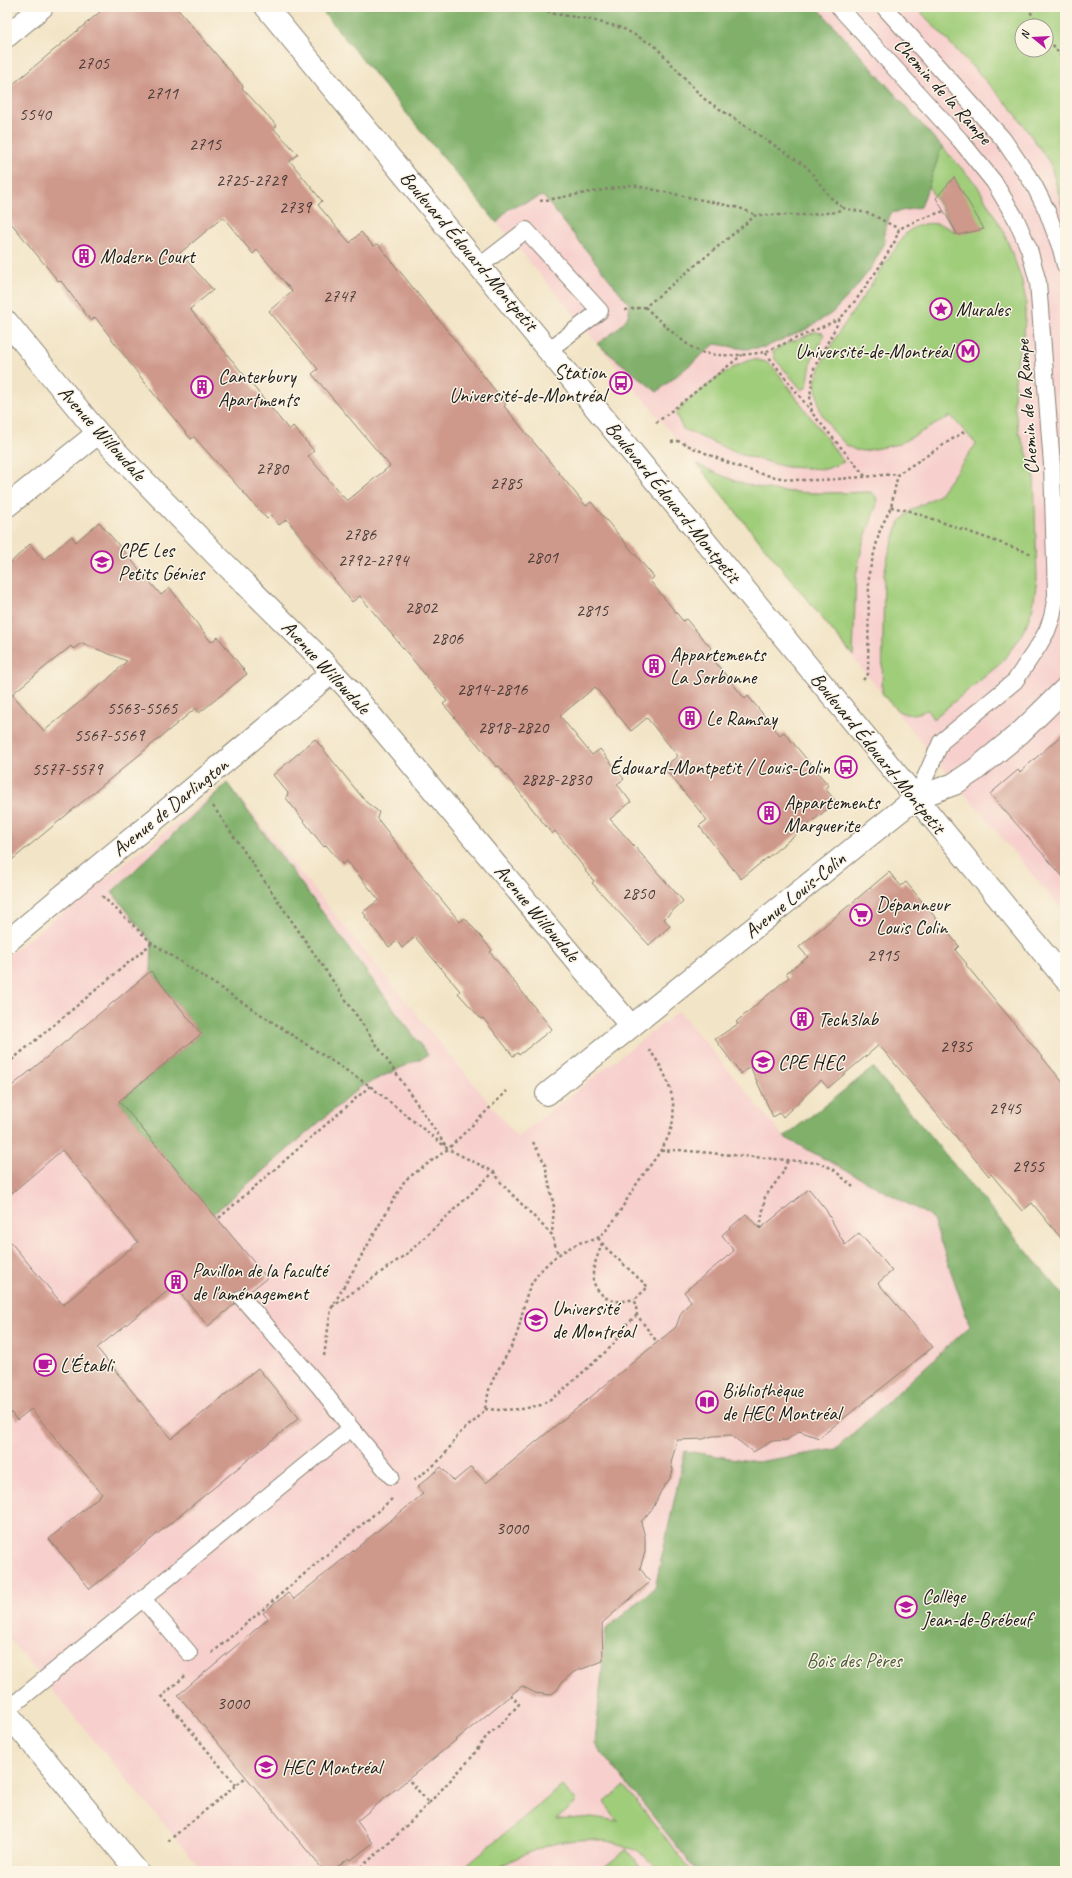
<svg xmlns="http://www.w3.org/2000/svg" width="1072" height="1878" font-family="Caveat,sans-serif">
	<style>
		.built { fill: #f7d0cd; fill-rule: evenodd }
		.green { fill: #a0cd7a; stroke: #5e744b; fill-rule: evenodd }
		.forest { fill: #80b06a; stroke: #4e6643 }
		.building { fill: #ce988b; fill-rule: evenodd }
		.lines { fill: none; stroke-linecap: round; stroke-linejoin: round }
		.service-casing { stroke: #878071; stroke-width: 18 }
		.minor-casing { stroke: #878071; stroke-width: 24 }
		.tertiary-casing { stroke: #878071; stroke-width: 24 }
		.secondary-casing { stroke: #878071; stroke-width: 24 }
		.path { stroke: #878071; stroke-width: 2.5; stroke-dasharray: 3 3; stroke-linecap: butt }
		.service { stroke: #fff; stroke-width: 16 }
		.minor { stroke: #fff; stroke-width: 22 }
		.tertiary { stroke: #fff; stroke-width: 22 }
		.secondary { stroke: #fff; stroke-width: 22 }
		.labels { text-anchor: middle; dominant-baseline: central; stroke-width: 3; stroke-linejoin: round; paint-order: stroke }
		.number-label { font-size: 18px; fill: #483b38 }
		.street-label { font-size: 20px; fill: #1c1c1c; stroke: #fcf5e5 }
		.poi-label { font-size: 20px; fill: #1c1c1c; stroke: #fcf5e5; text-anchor: start }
		.park-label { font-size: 20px; fill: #4a5a3d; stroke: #fcf5e5 }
	</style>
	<rect width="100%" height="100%" fill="#fcf5e5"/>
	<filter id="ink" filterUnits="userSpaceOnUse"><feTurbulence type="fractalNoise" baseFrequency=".025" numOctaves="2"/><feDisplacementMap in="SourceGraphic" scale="8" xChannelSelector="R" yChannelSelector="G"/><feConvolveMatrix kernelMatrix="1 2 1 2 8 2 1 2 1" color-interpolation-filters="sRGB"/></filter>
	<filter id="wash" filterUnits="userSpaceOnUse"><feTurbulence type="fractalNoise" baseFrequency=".012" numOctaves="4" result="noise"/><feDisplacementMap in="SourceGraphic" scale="16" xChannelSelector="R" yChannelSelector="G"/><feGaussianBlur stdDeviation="0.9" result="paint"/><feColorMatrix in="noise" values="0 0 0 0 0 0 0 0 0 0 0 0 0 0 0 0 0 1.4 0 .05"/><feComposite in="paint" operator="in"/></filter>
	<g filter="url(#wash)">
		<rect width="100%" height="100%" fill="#f2e4c6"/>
		<path class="built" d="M319,7H1065V904L1060,908L891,705L697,464ZM1022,26H1046V50H1022Z
			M227,783L517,1137L679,1011L784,1137L873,1068L1065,1297V1871H203L7,1636V956Z"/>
		<path class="green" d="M916,7H1065V216L1050,163L1012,109ZM1022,26H1046V50H1022Z
			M942,147L977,185L1004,232L1021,277L1026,301L1024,335L1016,365L1014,404L1019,433L1034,471L1037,579L1033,607L1026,626L1019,639L1000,664L933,719L927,710C903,720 897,712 882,693L884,574L890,548L899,523L910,511L939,495L976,444L951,416L899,444L864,451L855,450L846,445L833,431L820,411L815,382L822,363L836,337L905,234C921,220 940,220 956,233L928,186Z
			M815,332L823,333L824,336L812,358L807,387L802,390L775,359L773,352L779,347Z
			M754,359L766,362L775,369L844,462L826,469L786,467L739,454L683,429L676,414L681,407C704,389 727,366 754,359Z
			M697,464C718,474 739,484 762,488C798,495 834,493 870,492C876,495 877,497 877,504L863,543L856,576L853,656Z
			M562,1786L577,1802L556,1820L592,1817L618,1821L604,1802L624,1786L692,1871H660C629,1832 572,1834 530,1852C522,1856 513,1859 505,1864C502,1865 499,1869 495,1871C488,1874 467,1871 459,1871Z
			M626,1849L643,1871H599L626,1850Z"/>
		<path class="forest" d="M319,7H817L942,147L921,207L891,213L884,232L885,243L871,268L854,290L832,313L805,330L765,347L745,349L715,344L657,392L597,344C610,334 633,322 629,304L543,196L508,209L497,223Z
			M227,783L428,1055L360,1087L213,1214L119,1101L201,1034L151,971L152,943L112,892Z
			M873,1068L1065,1297V1871H697L595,1744L606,1629L655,1588L685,1451L757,1462L836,1449L970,1326L932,1217L784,1137Z"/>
		<g id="blocks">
			<path class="building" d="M106,7H176L243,86L242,88L277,126L273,128L298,154L290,161L322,201L318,205L350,243L361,232L373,246L378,244L506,404L504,406L586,506L591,502L654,577L650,581L683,621L686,619L711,648L707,652L745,699L748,696L780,735L784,732L829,786L825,788L836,802L741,879L699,826L707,820L665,769L670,765L669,763L678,756L647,718L631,731L595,687L560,716L592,755L600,749L624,779L617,784L631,802L610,819L683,901L664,919L670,926L649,945L592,883L594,881L585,871L586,870L555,831L552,834L499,766L497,767L443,704L447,701L360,596L352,602L287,519L279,525L271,515L267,519L194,437L191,439L149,388L95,317L91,321L61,281L59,282L7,218V89ZM223,217L253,254L257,250L292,291L269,311L318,369L312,374L390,466L347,501L308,456L314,451L293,426L289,430L190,309L213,290L180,253Z
				M954,177L966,198L984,229L958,235L936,198Z
				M99,522L161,595L170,588L211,642L218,637L247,674L199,713L196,708L7,864V566L30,544L43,560L72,536L76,542ZM82,643L127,661L107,680L44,731L12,694L71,646L73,649Z
				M1065,732V879L990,794L1018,770L1020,772Z
				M315,739L366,802L379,812L377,818L416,869L460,922L465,918L492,950L490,952L552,1029L519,1055L518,1053L513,1056L483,1018L481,1019L458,993L460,991L415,937L402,948L397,941L389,947L365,917L366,916L363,912L379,900L347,861L342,864L326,845L324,847L286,798L288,793L273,775Z
				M889,872L901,886L906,882L959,946L955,950L967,964L966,965L1065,1085V1243L1032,1203L1022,1211L991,1174L989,1176L879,1045L828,1088L821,1080L783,1117L780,1113L773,1117L750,1066L741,1074L715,1039L738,1024L736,1022L789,977L786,973L808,957L799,947Z
				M151,971L201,1034L119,1101L267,1278L249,1292L245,1289L236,1291L233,1295L235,1304L208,1326L174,1286L97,1348L171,1439L258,1368L299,1418L90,1589L49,1539L102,1494L31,1409L17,1420L7,1408V1238L63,1305L138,1242L62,1150L7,1197V1090Z
				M809,1189L826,1210L845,1245L859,1233L883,1260L892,1271L878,1283L933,1347L819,1438L799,1431L787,1440L772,1441L753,1452L731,1435L713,1436L703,1439L677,1440L671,1463L673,1470L671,1477L661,1491L653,1508L641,1522L645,1537V1552L640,1568L650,1582L602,1623L603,1661L574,1672L562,1682L557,1690L550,1695L535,1693L522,1686L357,1821L373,1843L351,1860L349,1858L332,1871H324L178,1695L268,1619L263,1613L288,1593L294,1599L423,1494L417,1487L441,1467L454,1481L471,1467L486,1483L676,1327L681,1313L691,1301L684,1292L734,1251L722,1235L746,1214L760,1229Z"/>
		</g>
	</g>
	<g filter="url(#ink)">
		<use href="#blocks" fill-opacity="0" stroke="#878071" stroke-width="1"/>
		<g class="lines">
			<g class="service-casing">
				<path id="service" d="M839,7L960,140L994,182L1016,219L1029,249L1038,282L1052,465L1056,595L1052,617L1047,631L1039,645L1015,681L941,742L916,798
					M884,7L1003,139L1034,185L1047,211L1061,249L1065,265
					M481,265L526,230L600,311L550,349
					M351,1428L391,1476
					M143,1599L189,1653
					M7,1710L351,1428L319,1386L242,1298"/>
			</g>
			<g class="minor-casing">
				<path id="minor" d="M7,36L42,7
					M7,322L98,433L217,556L311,649L352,693L631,1026
					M7,506L98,433
					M7,942C115,851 225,764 332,672
					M547,1094L916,798L954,784L975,770L1020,733L1065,689"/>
			</g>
			<g class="tertiary-casing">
				<path id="tertiary" d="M266,7C534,329 797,656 1065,979"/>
			</g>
			<g class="secondary-casing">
				<path id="secondary" d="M7,1713L137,1871"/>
			</g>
			<path class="path" d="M536,7L555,14L588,19L622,28L655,46L703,98L807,167L830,197L843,208
				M1027,7L1040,26
				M1046,35L1065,62
				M540,201L632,185L740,208L756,215
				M645,307C657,318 689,350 704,353C724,357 746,355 765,352
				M625,310L645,307L756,215H808L836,212L843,208L871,214L899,229
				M812,412L765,352L840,319
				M656,423L742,355
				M671,442L678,441C717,458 757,478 800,480C833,481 866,476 898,474
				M865,476L812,413L810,396L814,368L840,319L856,300L878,269L895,241L899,229L918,220L944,211
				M891,507L910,511L1032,554
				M863,680L868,674L869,573L880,530L891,507L898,474L965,431
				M213,806L446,1146
				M102,896L152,943L370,1086L448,1149L494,1172L502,1184L552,1235L558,1254
				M7,1064L152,943
				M533,1142L545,1164L554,1207L552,1234
				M661,1151L678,1150L819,1163L833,1169L853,1187
				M219,1218L370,1086
				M760,1229L765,1197L782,1174L788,1160
				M598,1238L606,1248L648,1287L635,1299L637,1315L657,1342
				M602,1243C599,1253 594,1263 593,1273C591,1286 603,1300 616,1301C623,1302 629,1300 635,1299
				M332,1307L408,1253L494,1172
				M324,1356L331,1309L405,1180L448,1149L507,1091
				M485,1409L500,1410L522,1409L541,1405L560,1393L612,1346L626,1325L637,1315
				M414,1481C424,1472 436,1465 444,1455C450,1448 454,1440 460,1433C468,1425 478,1420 484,1410C488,1403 487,1394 490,1387C496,1370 507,1357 514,1341C523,1322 522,1299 533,1281C545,1263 560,1252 579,1243C585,1241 594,1241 599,1237C614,1225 624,1203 634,1188C646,1169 663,1152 670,1132C680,1105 667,1071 649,1050
				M212,1653L392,1499
				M185,1676L162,1696L236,1785
				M429,1803L471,1758L486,1737L502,1723L519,1704L511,1695
				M168,1841L246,1777
				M338,1866L342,1871
				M356,1871L385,1847L429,1803L408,1779"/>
			<use href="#service" class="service"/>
			<use href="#minor" class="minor"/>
			<use href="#tertiary" class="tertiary"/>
			<use href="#secondary" class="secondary"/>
		</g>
	</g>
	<defs>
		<g id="building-ring" transform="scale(1.15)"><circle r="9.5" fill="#fcf5e5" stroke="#b5179e" stroke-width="1.5"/><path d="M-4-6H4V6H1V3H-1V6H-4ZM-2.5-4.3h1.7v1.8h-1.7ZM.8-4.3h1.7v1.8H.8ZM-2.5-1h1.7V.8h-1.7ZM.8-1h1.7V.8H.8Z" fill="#b5179e"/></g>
		<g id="sight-ring" transform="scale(1.15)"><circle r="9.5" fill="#fcf5e5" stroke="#b5179e" stroke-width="1.5"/><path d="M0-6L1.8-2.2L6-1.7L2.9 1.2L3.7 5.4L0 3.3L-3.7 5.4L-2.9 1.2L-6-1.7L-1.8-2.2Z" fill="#b5179e"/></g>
		<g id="metro-ring" transform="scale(1.15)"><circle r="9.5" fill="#fcf5e5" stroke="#b5179e" stroke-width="1.5"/><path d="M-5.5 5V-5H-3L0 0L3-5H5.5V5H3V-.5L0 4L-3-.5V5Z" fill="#b5179e"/></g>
		<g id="bus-ring" transform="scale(1.15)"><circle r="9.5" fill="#fcf5e5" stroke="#b5179e" stroke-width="1.5"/><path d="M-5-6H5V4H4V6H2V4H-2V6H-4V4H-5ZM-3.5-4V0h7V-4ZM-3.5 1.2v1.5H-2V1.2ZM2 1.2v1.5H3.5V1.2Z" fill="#b5179e"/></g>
		<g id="school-ring" transform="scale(1.15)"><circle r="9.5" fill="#fcf5e5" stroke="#b5179e" stroke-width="1.5"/><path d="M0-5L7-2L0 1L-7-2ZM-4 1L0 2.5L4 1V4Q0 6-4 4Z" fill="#b5179e"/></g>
		<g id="supermarket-ring" transform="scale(1.15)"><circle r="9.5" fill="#fcf5e5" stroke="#b5179e" stroke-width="1.5"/><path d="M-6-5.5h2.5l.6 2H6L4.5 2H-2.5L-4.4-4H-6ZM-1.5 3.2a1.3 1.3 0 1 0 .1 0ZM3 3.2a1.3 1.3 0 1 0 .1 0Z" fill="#b5179e"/></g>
		<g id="university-ring" transform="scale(1.15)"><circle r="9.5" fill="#fcf5e5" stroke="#b5179e" stroke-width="1.5"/><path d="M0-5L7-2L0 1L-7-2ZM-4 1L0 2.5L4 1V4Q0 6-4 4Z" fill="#b5179e"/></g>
		<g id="cafe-ring" transform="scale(1.15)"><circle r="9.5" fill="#fcf5e5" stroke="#b5179e" stroke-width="1.5"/><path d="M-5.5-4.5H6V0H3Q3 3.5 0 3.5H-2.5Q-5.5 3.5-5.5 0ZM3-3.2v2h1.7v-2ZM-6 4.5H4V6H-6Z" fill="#b5179e"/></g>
		<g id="library-ring" transform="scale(1.15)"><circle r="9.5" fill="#fcf5e5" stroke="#b5179e" stroke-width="1.5"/><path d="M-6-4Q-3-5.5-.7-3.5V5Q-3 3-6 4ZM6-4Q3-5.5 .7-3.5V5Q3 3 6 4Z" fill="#b5179e"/></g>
	</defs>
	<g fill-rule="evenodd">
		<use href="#building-ring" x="84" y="256"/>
		<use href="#sight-ring" x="941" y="309"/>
		<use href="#metro-ring" x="968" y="351"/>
		<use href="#bus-ring" x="621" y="383"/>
		<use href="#building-ring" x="202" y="387"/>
		<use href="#school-ring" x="102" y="562"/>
		<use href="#building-ring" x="654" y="666"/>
		<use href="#building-ring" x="690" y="718"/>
		<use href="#bus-ring" x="846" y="767"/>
		<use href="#building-ring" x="769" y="813"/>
		<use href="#supermarket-ring" x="861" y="915"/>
		<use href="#building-ring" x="802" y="1019"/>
		<use href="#school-ring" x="763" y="1062"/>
		<use href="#building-ring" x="176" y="1282"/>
		<use href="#university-ring" x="536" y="1320"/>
		<use href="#cafe-ring" x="45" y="1365"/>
		<use href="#library-ring" x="707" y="1402"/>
		<use href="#school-ring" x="906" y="1607"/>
		<use href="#university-ring" x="266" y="1767"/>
	</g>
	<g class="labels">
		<g class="number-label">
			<text x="93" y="63">2705</text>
			<text x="162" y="93">2711</text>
			<text x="35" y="114">5540</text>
			<text x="205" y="144">2715</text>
			<text x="251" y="180">2725-2729</text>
			<text x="295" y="207">2739</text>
			<text x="339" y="296">2747</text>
			<text x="272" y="468">2780</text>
			<text x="506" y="483">2785</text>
			<text x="360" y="534">2786</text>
			<text x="542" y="557">2801</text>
			<text x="373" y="560">2792-2794</text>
			<text x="421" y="607">2802</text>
			<text x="592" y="610">2815</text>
			<text x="447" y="638">2806</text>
			<text x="492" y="689">2814-2816</text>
			<text x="142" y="708">5563-5565</text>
			<text x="513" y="727">2818-2820</text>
			<text x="109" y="735">5567-5569</text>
			<text x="67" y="769">5577-5579</text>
			<text x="556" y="779">2828-2830</text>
			<text x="638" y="893">2850</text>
			<text x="883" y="955">2915</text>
			<text x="956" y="1046">2935</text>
			<text x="1005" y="1108">2945</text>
			<text x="1028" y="1166">2955</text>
			<text x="512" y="1528">3000</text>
			<text x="233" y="1703">3000</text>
		</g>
		<g class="street-label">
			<text transform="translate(943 91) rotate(48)">Chemin de la Rampe</text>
			<text transform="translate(469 251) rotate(50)">Boulevard Édouard-Montpetit</text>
			<text transform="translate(1027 407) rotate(-94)">Chemin de la Rampe</text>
			<text transform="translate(102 433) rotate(48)">Avenue Willowdale</text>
			<text transform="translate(673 502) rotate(51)">Boulevard Édouard-Montpetit</text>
			<text transform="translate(326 667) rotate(47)">Avenue Willowdale</text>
			<text transform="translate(878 753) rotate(51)">Boulevard Édouard-Montpetit</text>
			<text transform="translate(170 807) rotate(-39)">Avenue de Darlington</text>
			<text transform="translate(795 895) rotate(-39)">Avenue Louis-Colin</text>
			<text transform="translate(537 913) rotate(50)">Avenue Willowdale</text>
		</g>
		<g class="poi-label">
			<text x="100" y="256">Modern Court</text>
			<text x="956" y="309">Murales</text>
			<text x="952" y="351" text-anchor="end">Université-de-Montréal</text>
			<text x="606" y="372" text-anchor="end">Station<tspan x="606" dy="23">Université-de-Montréal</tspan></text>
			<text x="218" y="376">Canterbury<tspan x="218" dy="23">Apartments</tspan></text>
			<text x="118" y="550">CPE Les<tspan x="118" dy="23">Petits Génies</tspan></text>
			<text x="670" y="654">Appartements<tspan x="670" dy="23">La Sorbonne</tspan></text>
			<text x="706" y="718">Le Ramsay</text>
			<text x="830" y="767" text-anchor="end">Édouard-Montpetit / Louis-Colin</text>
			<text x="784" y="802">Appartements<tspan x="784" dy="23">Marguerite</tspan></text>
			<text x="876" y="904">Dépanneur<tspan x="876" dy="23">Louis Colin</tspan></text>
			<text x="818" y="1019">Tech3lab</text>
			<text x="778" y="1062">CPE HEC</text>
			<text x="192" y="1270">Pavillon de la faculté<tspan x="192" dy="23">de l'aménagement</tspan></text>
			<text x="552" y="1308">Université<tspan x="552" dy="23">de Montréal</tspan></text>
			<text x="60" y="1365">L'Établi</text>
			<text x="722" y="1390">Bibliothèque<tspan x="722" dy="23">de HEC Montréal</tspan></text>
			<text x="922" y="1596">Collège<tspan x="922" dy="23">Jean-de-Brébeuf</tspan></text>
			<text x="282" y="1767">HEC Montréal</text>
		</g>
		<g class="park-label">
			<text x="854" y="1660">Bois des Pères</text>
		</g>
	</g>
	<rect width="1072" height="1878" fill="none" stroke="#fcf5e5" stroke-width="24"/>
	<g transform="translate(1034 38) rotate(288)"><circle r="19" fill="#fcf5e5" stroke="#a29e95"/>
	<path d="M0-3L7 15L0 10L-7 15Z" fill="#b5179e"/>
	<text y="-6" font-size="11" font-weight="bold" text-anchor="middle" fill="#1c1c1c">N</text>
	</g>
</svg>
